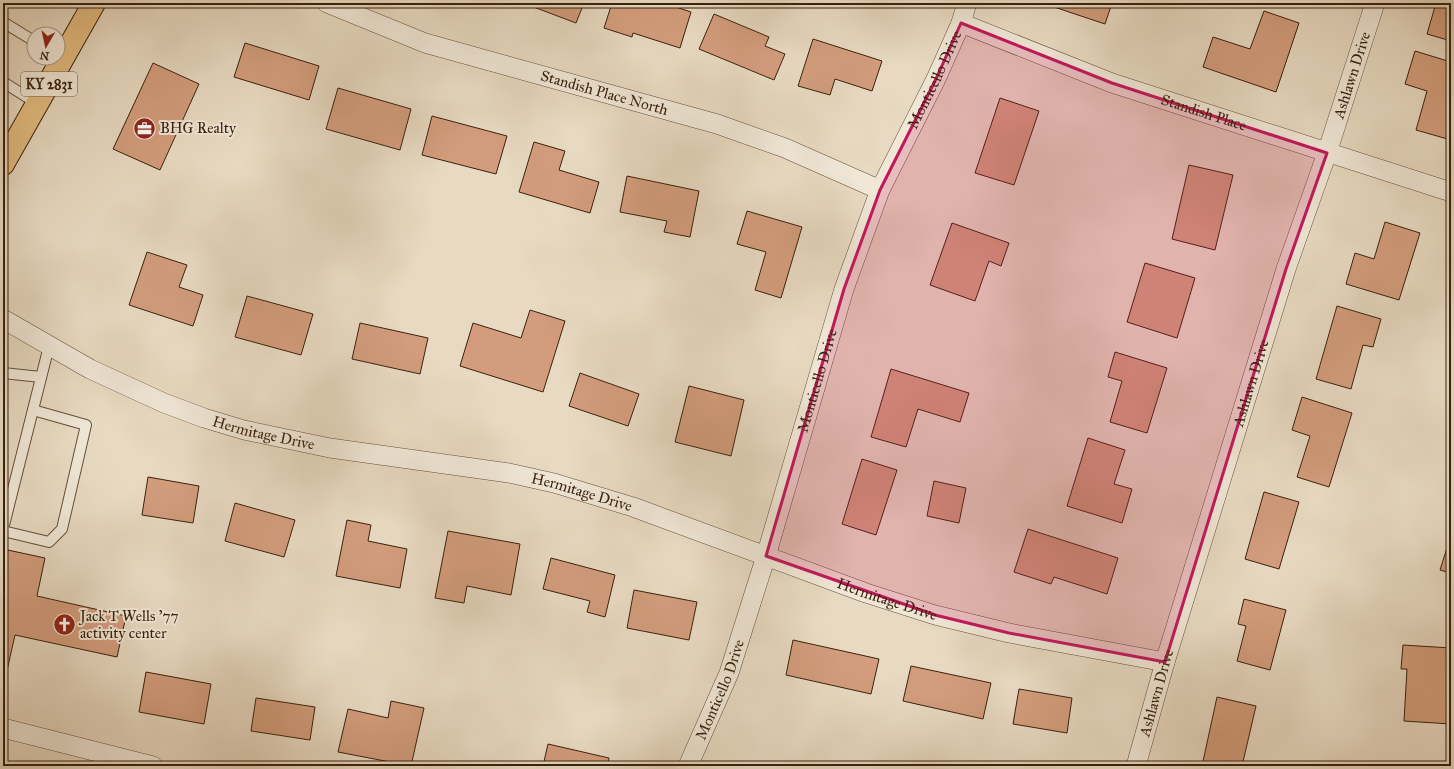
<svg xmlns="http://www.w3.org/2000/svg" width="1454" height="769" font-family="'IM FELL Great Primer',serif">
<style>
.building{fill:#d39d7d;stroke:#39210d}
.lines{fill:none;stroke-linecap:round;stroke-linejoin:round}
.lane-casing{stroke:#654f3a;stroke-width:12}
.street-casing{stroke:#654f3a;stroke-width:20}
.primary-casing{stroke:#39210d;stroke-width:24}
.lane{stroke:#f0e7d7;stroke-width:10}
.street{stroke:#f0e7d7;stroke-width:19}
.primary{stroke:#e4bd81;stroke-width:22}
.marked{fill:#c2185b;fill-opacity:0.2;stroke:#c2185b;stroke-width:3;stroke-linejoin:round}
.labels{text-anchor:middle;stroke-width:4;stroke-linejoin:round;paint-order:stroke}
.shield{fill:#f0e7d7;stroke:#705c4a;stroke-width:1}
.shield-label{font-size:14px;font-weight:bold;fill:#39210d}
.street-label{font-size:15px;fill:#39210d;stroke:#f0e7d7}
.poi-label{font-size:15px;fill:#39210d;stroke:#f0e7d7;text-anchor:start}
</style>
<rect width="100%" height="100%" fill="#e8dac2"/>
<filter id="stains"><feTurbulence type="fractalNoise" baseFrequency=".005" numOctaves="4"/><feColorMatrix values="0 0 0 0 .2 0 0 0 0 .09 0 0 0 0 .02 0 0 0 .5 -.17"/></filter>
<radialGradient id="worn" r=".72"><stop offset=".6" stop-color="#630" stop-opacity="0"/><stop offset="1" stop-color="#630" stop-opacity=".3"/></radialGradient>
<!-- building -->
<g class="building">
<path d="M 523,3 L 584,3 L 576,23 Z"/>
<path d="M 612,3 L 664,3 L 691,12 L 680,48 L 633,33 L 632,37 L 604,28 Z"/>
<path d="M 1042,3 L 1112,3 L 1105,24 Z"/>
<path d="M 1436,3 L 1451,3 L 1451,41 L 1427,34 Z"/>
<path d="M 1264,11 L 1299,23 L 1276,92 L 1203,67 L 1213,37 L 1250,49 Z"/>
<path d="M 714,14 L 769,37 L 765,46 L 785,54 L 774,80 L 699,49 Z"/>
<path d="M 813,39 L 882,61 L 872,91 L 835,79 L 830,95 L 798,86 Z"/>
<path d="M 245,43 L 319,66 L 309,100 L 234,77 Z"/>
<path d="M 1415,51 L 1451,62 L 1451,140 L 1416,130 L 1427,91 L 1405,84 Z"/>
<path d="M 153,63 L 199,84 L 160,170 L 113,149 Z"/>
<path d="M 338,88 L 411,109 L 400,150 L 326,129 Z"/>
<path d="M 1000,98 L 1039,111 L 1014,185 L 975,173 Z"/>
<path d="M 432,116 L 507,136 L 496,174 L 422,155 Z"/>
<path d="M 534,142 L 565,151 L 559,170 L 599,182 L 590,213 L 519,192 Z"/>
<path d="M 1189,165 L 1233,175 L 1215,250 L 1172,239 Z"/>
<path d="M 627,176 L 699,191 L 690,237 L 664,232 L 667,221 L 620,212 Z"/>
<path d="M 747,211 L 802,227 L 781,298 L 755,290 L 766,252 L 737,244 Z"/>
<path d="M 1385,222 L 1420,233 L 1399,300 L 1346,284 L 1355,253 L 1374,259 Z"/>
<path d="M 952,223 L 1009,243 L 1001,266 L 989,261 L 975,301 L 930,285 Z"/>
<path d="M 147,252 L 187,265 L 179,287 L 203,295 L 193,326 L 129,305 Z"/>
<path d="M 1145,263 L 1195,278 L 1177,338 L 1127,322 Z"/>
<path d="M 247,296 L 313,314 L 301,355 L 235,337 Z"/>
<path d="M 1337,306 L 1381,319 L 1373,347 L 1363,345 L 1351,389 L 1316,379 Z"/>
<path d="M 530,310 L 565,321 L 543,392 L 460,366 L 473,323 L 521,338 Z"/>
<path d="M 360,323 L 428,338 L 420,374 L 352,359 Z"/>
<path d="M 1115,352 L 1167,368 L 1147,433 L 1110,422 L 1122,381 L 1108,377 Z"/>
<path d="M 891,369 L 969,393 L 960,422 L 918,409 L 906,447 L 871,437 Z"/>
<path d="M 580,373 L 639,394 L 628,426 L 569,406 Z"/>
<path d="M 689,386 L 744,400 L 731,456 L 675,442 Z"/>
<path d="M 1302,397 L 1352,413 L 1329,487 L 1297,477 L 1310,436 L 1292,430 Z"/>
<path d="M 1088,438 L 1125,450 L 1114,484 L 1132,489 L 1122,523 L 1067,506 Z"/>
<path d="M 862,459 L 897,470 L 876,535 L 842,524 Z"/>
<path d="M 148,477 L 199,486 L 193,523 L 142,515 Z"/>
<path d="M 934,481 L 966,488 L 959,523 L 927,516 Z"/>
<path d="M 1264,492 L 1299,502 L 1279,569 L 1245,559 Z"/>
<path d="M 235,503 L 295,520 L 284,557 L 225,541 Z"/>
<path d="M 347,520 L 371,525 L 368,541 L 407,549 L 400,588 L 336,576 Z"/>
<path d="M 1028,529 L 1118,558 L 1107,594 L 1054,577 L 1051,584 L 1014,572 Z"/>
<path d="M 448,531 L 520,544 L 511,595 L 467,586 L 464,603 L 435,598 Z"/>
<path d="M 1451,535 L 1451,573 L 1440,570 Z"/>
<path d="M 3,549 L 45,558 L 37,596 L 126,616 L 117,657 L 15,635 L 4,684 L 3,684 Z"/>
<path d="M 551,558 L 615,575 L 605,617 L 587,612 L 590,601 L 543,589 Z"/>
<path d="M 634,590 L 697,602 L 689,640 L 627,628 Z"/>
<path d="M 1451,591 L 1451,604 L 1447,603 Z"/>
<path d="M 1244,599 L 1286,610 L 1270,670 L 1237,661 L 1246,626 L 1238,624 Z"/>
<path d="M 793,640 L 879,659 L 871,694 L 786,675 Z"/>
<path d="M 1403,645 L 1451,648 L 1451,724 L 1404,721 L 1407,669 L 1401,669 Z"/>
<path d="M 911,666 L 991,683 L 983,719 L 903,701 Z"/>
<path d="M 146,672 L 211,684 L 204,724 L 139,712 Z"/>
<path d="M 1019,689 L 1072,698 L 1067,733 L 1013,724 Z"/>
<path d="M 1217,697 L 1256,706 L 1242,766 L 1202,766 Z"/>
<path d="M 256,698 L 315,707 L 310,740 L 251,731 Z"/>
<path d="M 391,701 L 424,708 L 411,766 L 338,752 L 348,709 L 388,718 Z"/>
<path d="M 548,744 L 609,758 L 608,766 L 543,766 Z"/>
</g>
<g class="lines">
<defs>
<g id="lane">
<path d="M 3,22 L 34,41"/>
<path d="M 3,82 L 38,104"/>
<path d="M 3,373 L 41,377"/>
<path d="M 3,529 L 49,346"/>
<path d="M 3,531 L 49,542 L 62,529 L 86,425 L 33,410"/>
</g>
<g id="street">
<path id="s1" d="M 327,3 L 425,43 L 717,124 L 785,148 L 880,190"/>
<path id="s2" d="M 961,23 L 1112,83 L 1451,192"/>
<path id="s3" d="M 3,319 L 90,369 L 164,403 L 204,418 L 244,430 L 330,448 L 509,473 L 554,483 L 633,507 L 866,593 L 935,615 L 1009,633 L 1165,662"/>
<path d="M 3,728 L 153,766"/>
<path id="s4" d="M 688,766 L 729,673 L 766,556 L 844,289 L 880,190 L 936,79 L 961,23 L 967,3"/>
<path id="s5" d="M 1136,766 L 1165,662 L 1286,269 L 1327,153 L 1375,3"/>
</g>
<path id="primary" d="M 3,164 L 94,3"/>
</defs>
<!-- lane casing -->
<use href="#lane" class="lane-casing"/>
<!-- street casing -->
<use href="#street" class="street-casing"/>
<!-- primary casing -->
<use href="#primary" class="primary-casing"/>
<!-- lane -->
<use href="#lane" class="lane"/>
<!-- street -->
<use href="#street" class="street"/>
<!-- primary -->
<use href="#primary" class="primary"/>
</g>
<!-- marked area -->
<path class="marked" d="M 961,23 L 1112,83 L 1327,153 L 1286,269 L 1165,662 L 1009,633 L 935,615 L 766,556 L 844,289 L 880,190 L 936,79 Z"/>
<!-- icons -->
<defs>
<symbol id="office-disc" viewBox="-11 -11 22 22"><circle r="9.5" fill="#8f2418" stroke="#f0e7d7"/><path d="M-6-3h4V-5.5h4V-3h4V5H-6ZM-1-4.5V-3h2v-1.5ZM-6 0V1H6V0Z" fill="#fff"/></symbol>
<symbol id="church-disc" viewBox="-11 -11 22 22"><circle r="9.5" fill="#8f2418" stroke="#f0e7d7"/><path d="M-1.2-6h2.4v3.5h3.3v2.4h-3.3V6h-2.4V-.1h-3.3v-2.4h3.3Z" fill="#fff"/></symbol>
</defs>
<g fill-rule="evenodd">
<use href="#office-disc" x="132" y="116" width="25" height="25"/>
<use href="#church-disc" x="52" y="612" width="25" height="25"/>
</g>
<g class="labels">
<!-- shield labels -->
<rect class="shield" x="21" y="72" width="56" height="24" rx="3"/>
<g class="shield-label">
<text x="49" y="89">KY 2831</text>
</g>
<!-- street labels -->
<g class="street-label">
<text dy="5" stroke="none"><textPath href="#s5" startOffset="724">Ashlawn Drive</textPath></text>
<text dy="5" stroke="none"><textPath href="#s4" startOffset="731">Monticello Drive</textPath></text>
<text dy="5" stroke="none"><textPath href="#s1" startOffset="292">Standish Place North</textPath></text>
<text dy="5" stroke="none"><textPath href="#s2" startOffset="259">Standish Place</textPath></text>
<text dy="5" stroke="none"><textPath href="#s4" startOffset="407">Monticello Drive</textPath></text>
<text dy="5" stroke="none"><textPath href="#s5" startOffset="400">Ashlawn Drive</textPath></text>
<text dy="5" stroke="none"><textPath href="#s3" startOffset="286">Hermitage Drive</textPath></text>
<text dy="5" stroke="none"><textPath href="#s3" startOffset="610">Hermitage Drive</textPath></text>
<text dy="5" stroke="none"><textPath href="#s3" startOffset="934">Hermitage Drive</textPath></text>
<text dy="5" stroke="none"><textPath href="#s4" startOffset="83">Monticello Drive</textPath></text>
<text dy="5" stroke="none"><textPath href="#s5" startOffset="76">Ashlawn Drive</textPath></text>
</g>
<!-- poi labels -->
<g class="poi-label">
<text x="160" y="133">BHG Realty</text>
<text x="80" y="621">Jack T Wells '77<tspan x="80" dy="17">activity center</tspan></text>
</g>
</g>
<!-- margin -->
<rect width="1454" height="769" fill="none" stroke="#e8dac2" stroke-width="16"/>
<rect x="4" y="4" width="1446" height="761" fill="none" stroke="#39210d" stroke-width="2"/>
<rect x="8" y="8" width="1438" height="753" fill="none" stroke="#39210d"/>
<!-- north arrow -->
<g transform="translate(46 46) rotate(189)"><circle r="19" fill="#f0e7d7" stroke="#a79886"/>
<path d="M0-3L7 15L0 10L-7 15Z" fill="#8f2418"/>
<text y="-6" font-size="11" font-weight="bold" text-anchor="middle" fill="#39210d">N</text>
</g>
<rect width="100%" height="100%" filter="url(#stains)"/>
<rect width="100%" height="100%" fill="url(#worn)"/>
</svg>
